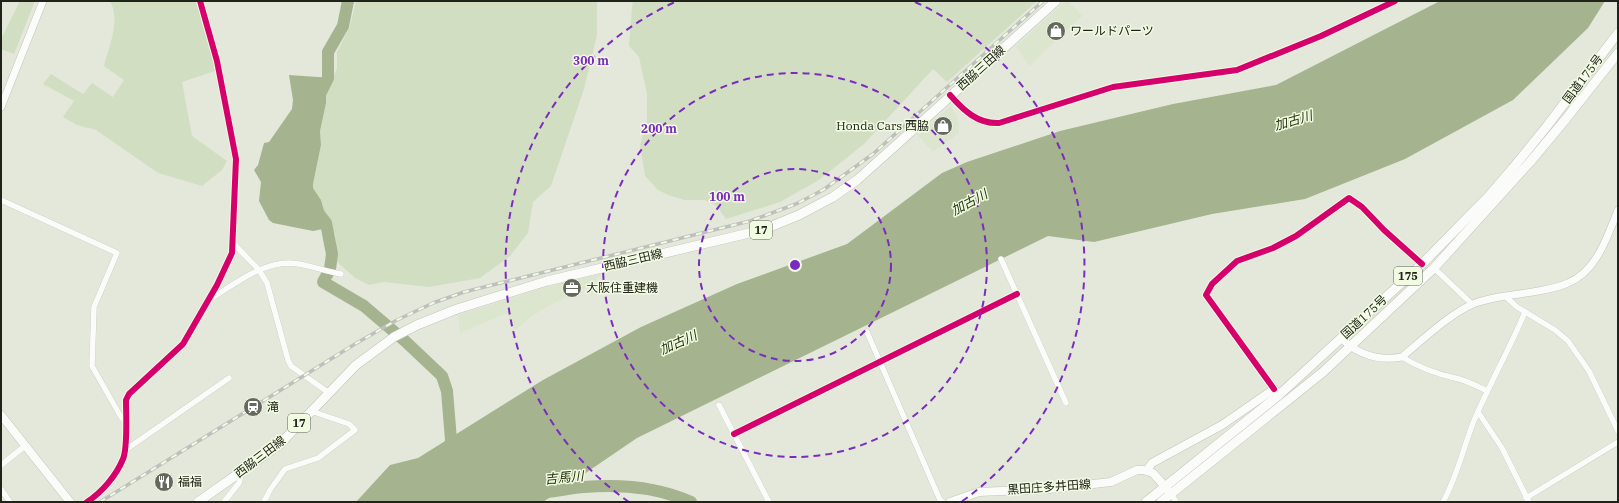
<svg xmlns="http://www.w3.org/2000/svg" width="1619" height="503" font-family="'IBM Plex Serif','Noto Sans JP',serif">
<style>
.built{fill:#dce5ce}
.green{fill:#d2dec1}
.water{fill:#a5b38e}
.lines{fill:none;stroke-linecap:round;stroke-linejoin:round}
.river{stroke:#a5b38e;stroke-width:12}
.minor-casing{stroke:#c1c5bb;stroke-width:6}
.tertiary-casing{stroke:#c1c5bb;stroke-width:8}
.secondary-casing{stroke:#c1c5bb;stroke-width:9}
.primary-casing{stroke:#c1c5bb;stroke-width:10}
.trunk-casing{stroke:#c1c5bb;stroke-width:10}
.minor{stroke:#fbfcfa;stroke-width:5.5}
.tertiary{stroke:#fbfcfa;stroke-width:7}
.secondary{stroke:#fbfcfa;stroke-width:8}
.primary{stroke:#fbfcfa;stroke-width:9}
.trunk{stroke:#fbfcfa;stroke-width:9}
.rail-casing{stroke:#bfc0bd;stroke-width:3.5}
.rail{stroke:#f1fbe2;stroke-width:2;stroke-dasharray:6;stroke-linecap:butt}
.cycleway-casing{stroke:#f1fbe2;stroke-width:8}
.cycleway{stroke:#d6006c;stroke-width:6}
.ring{fill:none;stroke:#7b2cbf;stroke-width:2;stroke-dasharray:7 5}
.labels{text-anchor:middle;stroke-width:3;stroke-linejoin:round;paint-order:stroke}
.shield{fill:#f1fbe2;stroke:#5f6456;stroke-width:1}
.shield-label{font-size:11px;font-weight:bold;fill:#20231a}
.poi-label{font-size:12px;fill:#20231a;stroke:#f1fbe2;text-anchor:start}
.street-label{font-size:12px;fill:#20231a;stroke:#f1fbe2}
.water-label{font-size:13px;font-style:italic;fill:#27330e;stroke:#f1fbe2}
.centre{fill:#7b2cbf;stroke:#f1fbe2;stroke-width:2}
.ring-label{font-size:12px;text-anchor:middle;font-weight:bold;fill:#7b2cbf;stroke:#f1fbe2;stroke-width:3;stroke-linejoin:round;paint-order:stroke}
</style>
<rect width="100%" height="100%" fill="#e3e8db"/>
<!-- built -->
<g class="built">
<path d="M 1066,1 L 1068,1 L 1082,16 L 1029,66 L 1016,46 Z"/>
<path d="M 951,106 L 958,119 L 959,133 L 933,152 L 918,135 Z"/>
<path d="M 600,274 L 600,276 L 587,287 L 550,305 L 532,316 L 515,330 L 507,313 L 460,333 L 458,315 L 553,285 Z"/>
</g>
<!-- green -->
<g class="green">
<path d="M 20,1 L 35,1 L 14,54 L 3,50 L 1,51 L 1,39 Z"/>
<path d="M 110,1 L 195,1 L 208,29 L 215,71 L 182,82 L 192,136 L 227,161 L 222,170 L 202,186 L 158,173 L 96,130 L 77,125 L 63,117 L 74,101 L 43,84 L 51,74 L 83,94 L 92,83 L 113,97 L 124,80 L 104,66 C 109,46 121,21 110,1 Z"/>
<path d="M 356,1 L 597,1 L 597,35 L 584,89 L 551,186 L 533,202 L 528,233 L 510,256 L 480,278 L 429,287 L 384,282 L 369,285 L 355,278 L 336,261 L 335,234 L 325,214 L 321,200 L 313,188 L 313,184 L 321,145 L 320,131 L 326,103 L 326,94 L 337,68 L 337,52 L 350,26 Z"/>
<path d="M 633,1 L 1037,1 L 947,82 L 933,69 L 864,144 L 819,180 L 780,202 L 726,219 L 716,205 L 704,200 L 684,200 L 668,195 L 658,190 L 645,176 L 640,145 L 647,120 L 647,94 L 639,57 L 629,46 L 632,7 Z"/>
</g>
<!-- water -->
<g class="water">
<path d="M 1440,1 L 1605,1 L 1588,28 L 1513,100 L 1405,159 L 1305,199 L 1212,214 L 1094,242 L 1048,236 L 637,438 L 543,502 L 356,502 L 390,465 L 418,458 L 543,380 L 641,327 L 737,284 L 847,244 L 942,173 L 967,162 L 1060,131 L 1173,104 L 1276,85 Z"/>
<path d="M 289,75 L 332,78 L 326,94 L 326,103 L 320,131 L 321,145 L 313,184 L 313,188 L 321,200 L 325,214 L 331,226 L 323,227 L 323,229 L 313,231 L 273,223 L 269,220 L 259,201 L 261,182 L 254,170 L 258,165 L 264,143 L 269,142 L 292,109 L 293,100 Z"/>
</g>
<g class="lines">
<!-- river -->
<g class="river">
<path d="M 321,92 L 328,78 L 328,52 L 343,26 L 348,1"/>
<path d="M 319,214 L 326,223 L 332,254 L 330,269"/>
<path d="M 328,273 L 323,282 L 364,306 L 405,341 L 442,376 L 447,391 L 451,440 L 449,452"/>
<path d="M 545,492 C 558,491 571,488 584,487 C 620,484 658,487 691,502"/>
</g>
<defs>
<g id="minor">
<path d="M 950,95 C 964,111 978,124 999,123 L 1113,87 L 1237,70 L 1321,36 L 1395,1"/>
<path d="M 1,200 L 117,253 L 94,307 L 92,366 L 121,417 L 125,421"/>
<path d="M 233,243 L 259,270 L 267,283 L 288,360 L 291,366 L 329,393"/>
<path d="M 1001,259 L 1066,403"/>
<path d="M 1434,268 L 1472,304"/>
<path d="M 1505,296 L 1517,307 L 1555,330 L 1568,341 L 1589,371 L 1618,431"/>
<path d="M 209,300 C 233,285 260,263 290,263 C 307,264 324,271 341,274"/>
<path d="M 867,332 L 940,500 L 943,502"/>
<path d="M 1402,357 C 1418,367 1437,374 1455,378 C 1466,380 1477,386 1487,391"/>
<path d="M 1274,389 L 1206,295 L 1212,284 L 1237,261 L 1273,248 L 1296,236 L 1349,198 L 1362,207 L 1384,230 L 1422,264"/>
<path d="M 719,405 L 769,502"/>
<path d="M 1478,412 L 1502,448 L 1529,502"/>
<path d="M 734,434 L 1017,294"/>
<path d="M 124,451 L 229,378"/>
<path d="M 1,465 L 25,446"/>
<path d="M 1,489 L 10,502"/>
<path d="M 1171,494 L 1176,502"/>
<path d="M 1526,498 L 1618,442"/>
<path d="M 87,502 C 102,492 116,476 123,459 C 128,447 126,415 126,400 L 129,394 L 183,344 L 217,285 L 232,253 L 236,159 L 217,61 L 200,1"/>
<path d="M 224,502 L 239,483 L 242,471"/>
<path d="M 264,502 L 270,490 L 285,469 L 318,458 L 355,430 L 349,424 L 311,411"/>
<path d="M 1443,502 C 1457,477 1463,449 1473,423 C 1489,385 1509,350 1525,312"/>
</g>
<g id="tertiary">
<path d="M 1,107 L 43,1"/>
<path d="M 1341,338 C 1358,355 1379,361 1402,357 C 1421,341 1451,313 1473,304 C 1488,298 1504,296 1520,294 C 1536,291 1553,290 1568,283 C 1597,271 1607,237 1618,210"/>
</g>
<g id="secondary">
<path d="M 1,415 L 70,502"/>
<path d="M 1147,470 L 1152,463 L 1222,425 L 1274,389 L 1279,395"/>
<path d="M 950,502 L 979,492 L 1049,489 L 1111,482 L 1137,470 L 1143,470 L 1153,473 L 1168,490"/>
</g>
<path id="primary" d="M 198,502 L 279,445 L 356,365 L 394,337 L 417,325 L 457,309 L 547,281 L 762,230 L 799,215 L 833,197 L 857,180 L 894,147 L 1056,1"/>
<g id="trunk">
<path d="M 1146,502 L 1279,395 L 1422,264 L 1488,197 L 1513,168 L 1547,126 L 1618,33"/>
<path d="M 1161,502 L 1323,372 L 1434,268 L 1530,162 L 1565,120 L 1618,53"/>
</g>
</defs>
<!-- minor casing -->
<use href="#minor" class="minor-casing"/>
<!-- tertiary casing -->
<use href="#tertiary" class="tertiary-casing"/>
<!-- secondary casing -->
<use href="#secondary" class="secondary-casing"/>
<!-- primary casing -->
<use href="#primary" class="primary-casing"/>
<!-- trunk casing -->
<use href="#trunk" class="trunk-casing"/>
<!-- minor -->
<use href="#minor" class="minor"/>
<!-- tertiary -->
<use href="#tertiary" class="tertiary"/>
<!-- secondary -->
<use href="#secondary" class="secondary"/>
<!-- primary -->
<use href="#primary" class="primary"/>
<!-- trunk -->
<use href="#trunk" class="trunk"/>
<defs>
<path id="rail" d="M 100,502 L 355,344 L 395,321 L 433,303 L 464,292 L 750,221 L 796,204 L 823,190 L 873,154 L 1043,1"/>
</defs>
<!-- rail casing -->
<use href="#rail" class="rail-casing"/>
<!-- rail -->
<use href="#rail" class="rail"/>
<defs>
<g id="cycleway">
<path d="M 950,95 C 964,111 978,124 999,123 L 1113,87 L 1237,70 L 1321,36 L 1395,1"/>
<path d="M 1274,389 L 1206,295 L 1212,284 L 1237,261 L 1273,248 L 1296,236 L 1349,198 L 1362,207 L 1384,230 L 1422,264"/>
<path d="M 734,434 L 1017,294"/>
<path d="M 87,502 C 102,492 116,476 123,459 C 128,447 126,415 126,400 L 129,394 L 183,344 L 217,285 L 232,253 L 236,159 L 217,61 L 200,1"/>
</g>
</defs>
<!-- cycleway casing -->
<use href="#cycleway" class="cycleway-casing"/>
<!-- cycleway -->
<use href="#cycleway" class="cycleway"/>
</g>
<!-- distance rings -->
<g class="ring">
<circle cx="795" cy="265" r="96"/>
<circle cx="795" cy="265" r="192"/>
<path d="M629 502A289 289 0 0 1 675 2M915 2A289 289 0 0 1 961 502"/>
</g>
<!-- icons -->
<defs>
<symbol id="shop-disc" viewBox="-11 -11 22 22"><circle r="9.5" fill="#64685e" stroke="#f1fbe2"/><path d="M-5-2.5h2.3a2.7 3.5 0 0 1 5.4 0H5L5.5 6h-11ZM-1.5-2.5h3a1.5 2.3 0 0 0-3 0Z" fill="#fff"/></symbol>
<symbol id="office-disc" viewBox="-11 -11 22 22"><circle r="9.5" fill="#64685e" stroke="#f1fbe2"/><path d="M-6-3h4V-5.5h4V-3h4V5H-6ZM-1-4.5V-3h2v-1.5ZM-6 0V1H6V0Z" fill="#fff"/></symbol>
<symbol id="station-disc" viewBox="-11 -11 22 22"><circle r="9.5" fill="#64685e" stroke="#f1fbe2"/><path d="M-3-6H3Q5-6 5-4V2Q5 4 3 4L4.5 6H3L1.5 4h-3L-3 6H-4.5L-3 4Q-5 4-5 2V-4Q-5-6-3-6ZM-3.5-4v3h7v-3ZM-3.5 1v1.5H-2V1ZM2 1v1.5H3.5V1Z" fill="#fff"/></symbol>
<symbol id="restaurant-disc" viewBox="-11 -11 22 22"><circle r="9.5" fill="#64685e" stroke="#f1fbe2"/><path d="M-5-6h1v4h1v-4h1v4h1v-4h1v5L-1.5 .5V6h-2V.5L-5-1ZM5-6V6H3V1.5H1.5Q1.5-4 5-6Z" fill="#fff"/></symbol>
</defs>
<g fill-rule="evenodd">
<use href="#shop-disc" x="1045" y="20" width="22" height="22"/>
<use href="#shop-disc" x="932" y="115" width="22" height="22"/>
<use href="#office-disc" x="561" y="277" width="22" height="22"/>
<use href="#station-disc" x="242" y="396" width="22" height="22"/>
<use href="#restaurant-disc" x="153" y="471" width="22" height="22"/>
</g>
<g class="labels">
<!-- shield labels -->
<g class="shield">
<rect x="750" y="221" width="22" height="18" rx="3"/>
<rect x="1394" y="267" width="28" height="18" rx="3"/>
<rect x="288" y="414" width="22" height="18" rx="3"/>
</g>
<g class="shield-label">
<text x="761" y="234">17</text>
<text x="1408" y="280">175</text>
<text x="299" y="427">17</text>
</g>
<!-- poi labels -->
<g class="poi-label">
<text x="1070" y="35">ワールドパーツ</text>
<text x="929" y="130" text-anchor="end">Honda Cars 西脇</text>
<text x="586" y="292">大阪住重建機</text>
<text x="267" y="411">滝</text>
<text x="178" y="486">福福</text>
</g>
<!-- street labels -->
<g class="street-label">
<text transform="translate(981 68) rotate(-42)" y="4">西脇三田線</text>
<text transform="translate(1583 79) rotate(-53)" y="4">国道175号</text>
<text transform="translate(633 260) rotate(-13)" y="4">西脇三田線</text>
<text transform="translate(1364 317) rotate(-43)" y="4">国道175号</text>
<text transform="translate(260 457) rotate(-37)" y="4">西脇三田線</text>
<text transform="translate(1049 487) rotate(-4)" y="4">黒田庄多井田線</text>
</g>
<!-- water labels -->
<g class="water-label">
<text transform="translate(1293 120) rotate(-16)" y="5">加古川</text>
<text transform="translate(969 202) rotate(-28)" y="5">加古川</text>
<text transform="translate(678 342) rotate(-24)" y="5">加古川</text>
<text transform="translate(564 477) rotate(-5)" y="5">吉馬川</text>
</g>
</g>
<circle cx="795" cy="265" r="6" class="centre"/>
<g class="ring-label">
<text x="591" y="65">300 m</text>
<text x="659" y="133">200 m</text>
<text x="727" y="201">100 m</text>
</g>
<!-- border -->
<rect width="1619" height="503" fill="none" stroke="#20231a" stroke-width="4"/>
</svg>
